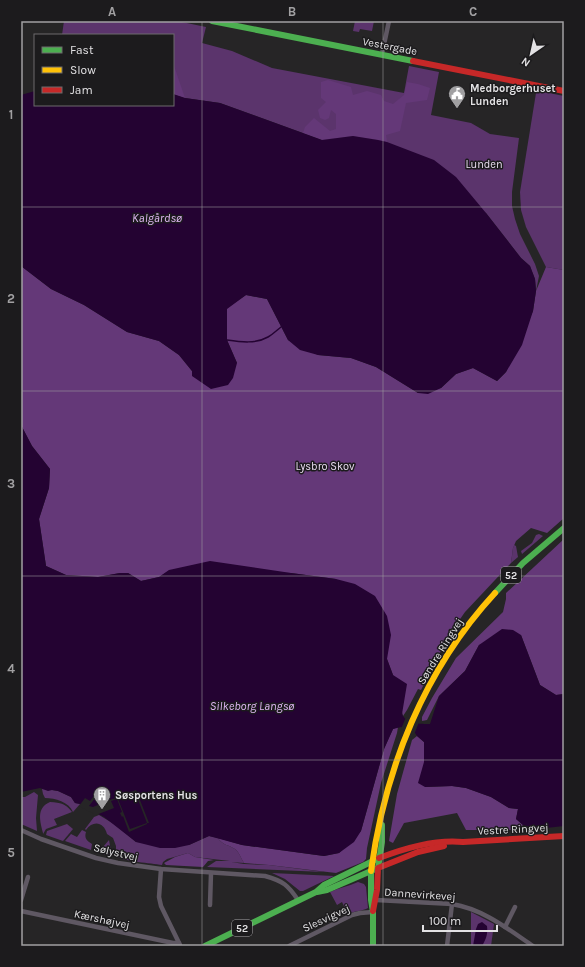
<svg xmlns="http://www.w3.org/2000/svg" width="585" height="967" font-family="Karla,sans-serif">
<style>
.green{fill:#5b346c}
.forest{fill:#643878}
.water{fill:#240332}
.pier{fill:#262526}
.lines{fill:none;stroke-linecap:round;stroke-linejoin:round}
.stream{stroke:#240332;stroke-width:1.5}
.street{stroke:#5f5863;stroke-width:4.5}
.fast{stroke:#4caf50;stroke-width:6}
.slow{stroke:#ffc107;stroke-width:6}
.jam{stroke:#c62828;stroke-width:6}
.grid{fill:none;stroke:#a1a0a2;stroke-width:1;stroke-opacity:0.55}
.labels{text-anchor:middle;stroke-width:3;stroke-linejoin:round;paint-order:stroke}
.shield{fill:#1c1b1d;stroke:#a7a6a8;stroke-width:1}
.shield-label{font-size:10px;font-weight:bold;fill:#e3e2e4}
.street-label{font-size:11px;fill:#e3e2e4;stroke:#1c1b1d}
.poi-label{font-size:11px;font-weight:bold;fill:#e3e2e4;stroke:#1c1b1d;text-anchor:start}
.park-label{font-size:11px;fill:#e9dcf0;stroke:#1c1b1d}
.water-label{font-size:12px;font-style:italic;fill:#dfb6f3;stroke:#1c1b1d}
.neatline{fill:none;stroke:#a1a0a2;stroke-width:1.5}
.grid-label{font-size:13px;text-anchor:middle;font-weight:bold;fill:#a1a0a2}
</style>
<rect width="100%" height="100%" fill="#262526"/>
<!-- green -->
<g class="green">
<path d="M 64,21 L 177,21 L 206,27 L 202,43 L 232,51 L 272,68 L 404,93 L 409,66 L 439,72 L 431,115 L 471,123 L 490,134 L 519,138 L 512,192 L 512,206 L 515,219 L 520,234 L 535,264 L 539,276 L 536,291 L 535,279 L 530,266 L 521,258 L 486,213 L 322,140 L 220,103 L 185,98 L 173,94 L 173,35 L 62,35 Z"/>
<path d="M 355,21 L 374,21 L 372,31 L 360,29 L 359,32 L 353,31 Z"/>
<path d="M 539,91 L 564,96 L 564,270 L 546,267 L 526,227 L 521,210 L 520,192 L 536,93 Z"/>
<path d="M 539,534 L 543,536 L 522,554 L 521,551 L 532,543 L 536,535 Z"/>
<path d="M 514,545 L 516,546 L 518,557 L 511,563 L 513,548 Z"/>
<path d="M 42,789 L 52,790 L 58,791 L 71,797 L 75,803 L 80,804 L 73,812 C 69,802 55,798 45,798 L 43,794 Z"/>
<path d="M 34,792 L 38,795 L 36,818 L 37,831 L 21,824 L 21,797 L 25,797 Z"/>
<path d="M 50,802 C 61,803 65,803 72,812 L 54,819 L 57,825 L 46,829 L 43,834 L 43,833 C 40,821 36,808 50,802 Z"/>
<path d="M 99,815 L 114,824 L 136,842 L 189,845 L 209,836 L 218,838 C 222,845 229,845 235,849 C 239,852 241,858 244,863 L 231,862 L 244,864 L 269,865 L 324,872 L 207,867 L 216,861 L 230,861 L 195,857 L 188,853 L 167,859 L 163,862 L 162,865 C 150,863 126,862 116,856 L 116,846 L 113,838 L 107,834 C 104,822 93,820 86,830 L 85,829 L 94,817 Z"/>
<path d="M 67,824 L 73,829 L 63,841 L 46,835 L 47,831 Z"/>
<path d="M 82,830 L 86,832 C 84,838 87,841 92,844 L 91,850 L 65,841 L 71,834 L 77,837 Z"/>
<path d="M 109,840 L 111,851 L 110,856 L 93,851 L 94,849 L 103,847 Z"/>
<path d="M 272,873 L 334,876 L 303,891 L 300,891 L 285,879 Z"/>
<path d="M 358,882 L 364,884 L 366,887 L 368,908 C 363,911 354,911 348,914 L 342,902 L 337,905 L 330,892 C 339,888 349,886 358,882 Z"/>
<path d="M 471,912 L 494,924 L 491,946 L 471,946 Z"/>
</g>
<!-- forest -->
<g class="forest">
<path d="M 173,63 L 185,98 L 173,94 Z"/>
<path d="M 328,80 L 351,87 L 353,95 L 367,91 L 381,95 L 384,101 L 393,104 L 404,95 L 407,82 L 418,84 L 430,88 L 427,100 L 406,103 L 400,131 L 386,135 L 387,142 L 378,140 L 353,136 L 322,140 L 303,133 L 305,127 L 314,118 L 330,131 L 336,129 L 336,114 L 331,110 L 329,118 L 325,120 L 320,118 L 318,110 L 326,102 L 321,98 L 321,82 Z"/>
<path d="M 21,266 L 51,289 L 84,305 L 127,332 L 159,341 L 179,355 L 192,371 L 237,363 L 227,340 L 227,308 L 246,295 L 267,299 L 288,340 L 318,355 L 351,358 L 376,367 L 418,393 L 441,388 L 456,374 L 473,368 L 497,381 L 506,372 L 533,311 L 536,291 L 546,267 L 564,270 L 564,284 L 563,291 L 564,293 L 564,518 L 547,533 L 531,528 L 516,541 L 513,548 L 511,563 L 465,612 L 449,635 L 421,690 L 418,689 L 407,710 L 403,716 L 393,675 L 387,659 L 336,579 L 291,573 L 170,570 L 159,577 L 141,581 L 128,573 L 120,573 L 98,577 L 66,575 L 46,566 L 39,519 L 49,488 L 50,469 L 32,446 L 21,425 Z"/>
<path d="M 564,539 L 564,694 L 556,695 L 540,685 L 521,635 L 479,645 L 465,671 L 439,696 L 427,720 L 422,721 L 422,717 L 432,698 L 456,658 L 503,612 L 506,599 L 506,593 Z"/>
<path d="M 398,727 L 397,733 L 381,783 L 367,848 L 366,859 L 363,862 L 336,873 L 269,865 L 244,863 C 241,858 239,852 235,849 C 229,845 222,845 218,838 L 242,845 L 324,856 L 339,853 L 361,831 L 384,749 L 393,729 Z"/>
<path d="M 417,736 L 424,742 L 425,787 L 452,786 L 466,788 L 491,797 L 509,808 L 518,809 L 516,819 L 523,825 L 518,830 L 466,830 L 457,813 L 404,823 L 393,843 L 389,841 L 397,794 L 412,740 Z"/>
<path d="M 188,853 L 195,857 L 214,860 L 208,861 L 203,867 L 166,865 L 164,863 L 175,857 Z"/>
</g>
<!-- water -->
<g class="water">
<path d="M 35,91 L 35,105 L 173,105 L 173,94 L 185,98 L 220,103 L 322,140 L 353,136 L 378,140 L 387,142 L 434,160 L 456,177 L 486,213 L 521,258 L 530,266 L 535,279 L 536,291 L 533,311 L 522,345 L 506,372 L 497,381 L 473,368 L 456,374 L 441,388 L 428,394 L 418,393 L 376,367 L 351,358 L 318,355 L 300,350 L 288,340 L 267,299 L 246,295 L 227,309 L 227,340 L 237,363 L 233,378 L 228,385 L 211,389 L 192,376 L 192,371 L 179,355 L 159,341 L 127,332 L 84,305 L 51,289 L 21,266 L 21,95 Z"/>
<path d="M 21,425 L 32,446 L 50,469 L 49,488 L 39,519 L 46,566 L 66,575 L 98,577 L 120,573 L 128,573 L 141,581 L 159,577 L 169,570 L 210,561 L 291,573 L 336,579 L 355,584 L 375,596 L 387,616 L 391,635 L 387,659 L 393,675 L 407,684 L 402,714 C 406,724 421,724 430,724 L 439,696 L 465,671 L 479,645 L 502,629 L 513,630 L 521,635 L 540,685 L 556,695 L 564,694 L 564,826 L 537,829 L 523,825 L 516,819 L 518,809 L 509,808 L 491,797 L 466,788 L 452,786 L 425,787 L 418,783 L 424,762 L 424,742 L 417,736 L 415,733 L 401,727 L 393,729 L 384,749 L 361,831 L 354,842 L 339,853 L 324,856 L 242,845 L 209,836 L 189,845 L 175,848 L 160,848 L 136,842 L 104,817 L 80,804 L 75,803 L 71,797 L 58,791 L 52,790 L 48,791 L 40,788 L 21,792 Z"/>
<path d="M 482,922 L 487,926 C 488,934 486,939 482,946 L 473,946 L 476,929 L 478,924 Z"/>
</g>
<!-- pier -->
<g class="pier">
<path d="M 406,717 L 419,722 L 414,735 L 401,729 Z"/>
<path d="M 100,788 L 102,789 L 89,806 L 93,807 L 112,799 L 113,799 L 136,790 L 149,823 L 147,823 L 135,792 L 118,799 L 130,829 L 147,823 L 147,824 L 129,832 L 123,816 L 122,817 L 120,813 L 122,812 L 117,799 L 111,801 L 114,808 L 96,815 L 79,806 L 85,798 L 90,801 Z"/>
</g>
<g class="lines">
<!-- stream -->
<path class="stream" d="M 227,340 C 241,342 256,344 268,337 C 273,334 277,330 281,327"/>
<!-- street -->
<g class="street">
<path d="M 382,54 L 389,21"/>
<path d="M 21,830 L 41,839 L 96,858 L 118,863 L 161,869 L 265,876 C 283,881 288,885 298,900"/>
<path d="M 161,869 L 159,897 L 161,906 L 180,945"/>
<path d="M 21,900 L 28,877"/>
<path d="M 376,900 L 452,904 C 483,909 508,929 533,946"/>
<path d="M 210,905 L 211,873"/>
<path d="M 21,911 L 173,943 L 179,943"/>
<path d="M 505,927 L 515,907"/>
<path d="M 289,946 L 352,915 L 360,913 L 373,912"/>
<path d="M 447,946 L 452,904"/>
</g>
<!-- fast -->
<g class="fast">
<path d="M 212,21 L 413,61"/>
<path d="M 495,593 L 523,563 L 564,528"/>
<path d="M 373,869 L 371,871 L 371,900 L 373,912 L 373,946"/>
<path d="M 317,892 L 327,890 L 378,868 L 382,842 L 382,825"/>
<path d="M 205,946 L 316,892 L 324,885 L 379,858"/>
</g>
<!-- slow -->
<path class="slow" d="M 371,871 C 385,768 424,670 495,593"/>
<!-- jam -->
<g class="jam">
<path d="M 413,61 L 564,91"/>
<path d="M 379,858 C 405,848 435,839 463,842 L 564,836"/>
<path d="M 373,911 L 377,890 L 378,868 L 418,852 L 444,846"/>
</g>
</g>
<!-- grid -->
<path class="grid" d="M 202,21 L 202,946M 383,21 L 383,946M 21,207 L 564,207M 21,391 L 564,391M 21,576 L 564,576M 21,760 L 564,760"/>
<!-- icons -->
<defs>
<symbol id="civic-pin" viewBox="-11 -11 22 30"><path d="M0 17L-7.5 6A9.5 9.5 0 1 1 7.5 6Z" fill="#a1a0a2" stroke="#1c1b1d"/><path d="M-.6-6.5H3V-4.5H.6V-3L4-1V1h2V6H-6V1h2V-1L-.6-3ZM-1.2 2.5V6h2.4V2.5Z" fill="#fff"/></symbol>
<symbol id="building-pin" viewBox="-11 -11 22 30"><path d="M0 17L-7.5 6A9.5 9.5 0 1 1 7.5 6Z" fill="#a1a0a2" stroke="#1c1b1d"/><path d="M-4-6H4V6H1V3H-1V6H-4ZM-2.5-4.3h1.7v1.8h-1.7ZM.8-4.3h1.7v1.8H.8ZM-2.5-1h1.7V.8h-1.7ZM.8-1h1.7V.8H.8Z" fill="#fff"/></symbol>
</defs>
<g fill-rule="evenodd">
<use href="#civic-pin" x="447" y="84" width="20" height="27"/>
<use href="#building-pin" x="92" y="785" width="20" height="27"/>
</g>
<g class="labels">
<!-- shield labels -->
<g class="shield">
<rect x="501" y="567" width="20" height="16" rx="3"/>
<rect x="232" y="920" width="20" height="16" rx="3"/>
</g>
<g class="shield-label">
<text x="511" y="579">52</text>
<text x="242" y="932">52</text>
</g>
<!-- street labels -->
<g class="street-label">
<text transform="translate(390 46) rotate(11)" y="4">Vestergade</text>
<text transform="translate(440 651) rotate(-58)" y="4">Søndre Ringvej</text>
<text transform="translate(513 829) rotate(-3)" y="4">Vestre Ringvej</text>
<text transform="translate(116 852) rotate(13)" y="4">Sølystvej</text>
<text transform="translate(420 894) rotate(4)" y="4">Dannevirkevej</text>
<text transform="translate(326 918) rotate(-25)" y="4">Slesvigvej</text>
<text transform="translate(102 919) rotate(12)" y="4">Kærshøjvej</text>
</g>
<!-- poi labels -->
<g class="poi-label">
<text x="470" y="92">Medborgerhuset<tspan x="470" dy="13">Lunden</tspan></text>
<text x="115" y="799">Søsportens Hus</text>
</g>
<!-- park labels -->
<g class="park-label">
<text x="484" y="168">Lunden</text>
<text x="325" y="470">Lysbro Skov</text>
</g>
<!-- water labels -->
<g class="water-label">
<text x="157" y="222">Kalgårdsø</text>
<text x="252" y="710">Silkeborg Langsø</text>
</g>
</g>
<!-- border -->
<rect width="585" height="967" fill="none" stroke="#1c1b1d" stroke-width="44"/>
<!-- legend -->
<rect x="34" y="34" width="140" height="72" fill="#1c1b1d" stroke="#6c6b6d"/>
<rect x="42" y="47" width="20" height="6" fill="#4caf50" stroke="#6c6b6d"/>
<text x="70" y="54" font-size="12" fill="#e3e2e4">Fast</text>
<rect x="42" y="67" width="20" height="6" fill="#ffc107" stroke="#6c6b6d"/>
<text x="70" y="74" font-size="12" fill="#e3e2e4">Slow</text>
<rect x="42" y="87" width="20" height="6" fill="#c62828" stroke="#6c6b6d"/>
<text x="70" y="94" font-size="12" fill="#e3e2e4">Jam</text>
<!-- north arrow -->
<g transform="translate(531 54) rotate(214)" stroke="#1c1b1d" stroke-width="3" paint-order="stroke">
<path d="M0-3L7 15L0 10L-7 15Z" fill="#e3e2e4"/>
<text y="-6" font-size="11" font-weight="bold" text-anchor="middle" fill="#e3e2e4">N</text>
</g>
<!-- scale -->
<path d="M423 925v6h74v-6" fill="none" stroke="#e3e2e4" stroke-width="2"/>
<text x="429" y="925" font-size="12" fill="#e3e2e4" stroke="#1c1b1d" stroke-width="3" paint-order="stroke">100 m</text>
<rect x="22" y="22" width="541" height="923" class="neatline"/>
<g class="grid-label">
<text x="112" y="16">A</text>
<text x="292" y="16">B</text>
<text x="473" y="16">C</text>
<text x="11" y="119">1</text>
<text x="11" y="303">2</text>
<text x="11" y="488">3</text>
<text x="11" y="673">4</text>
<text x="11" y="857">5</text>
</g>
</svg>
